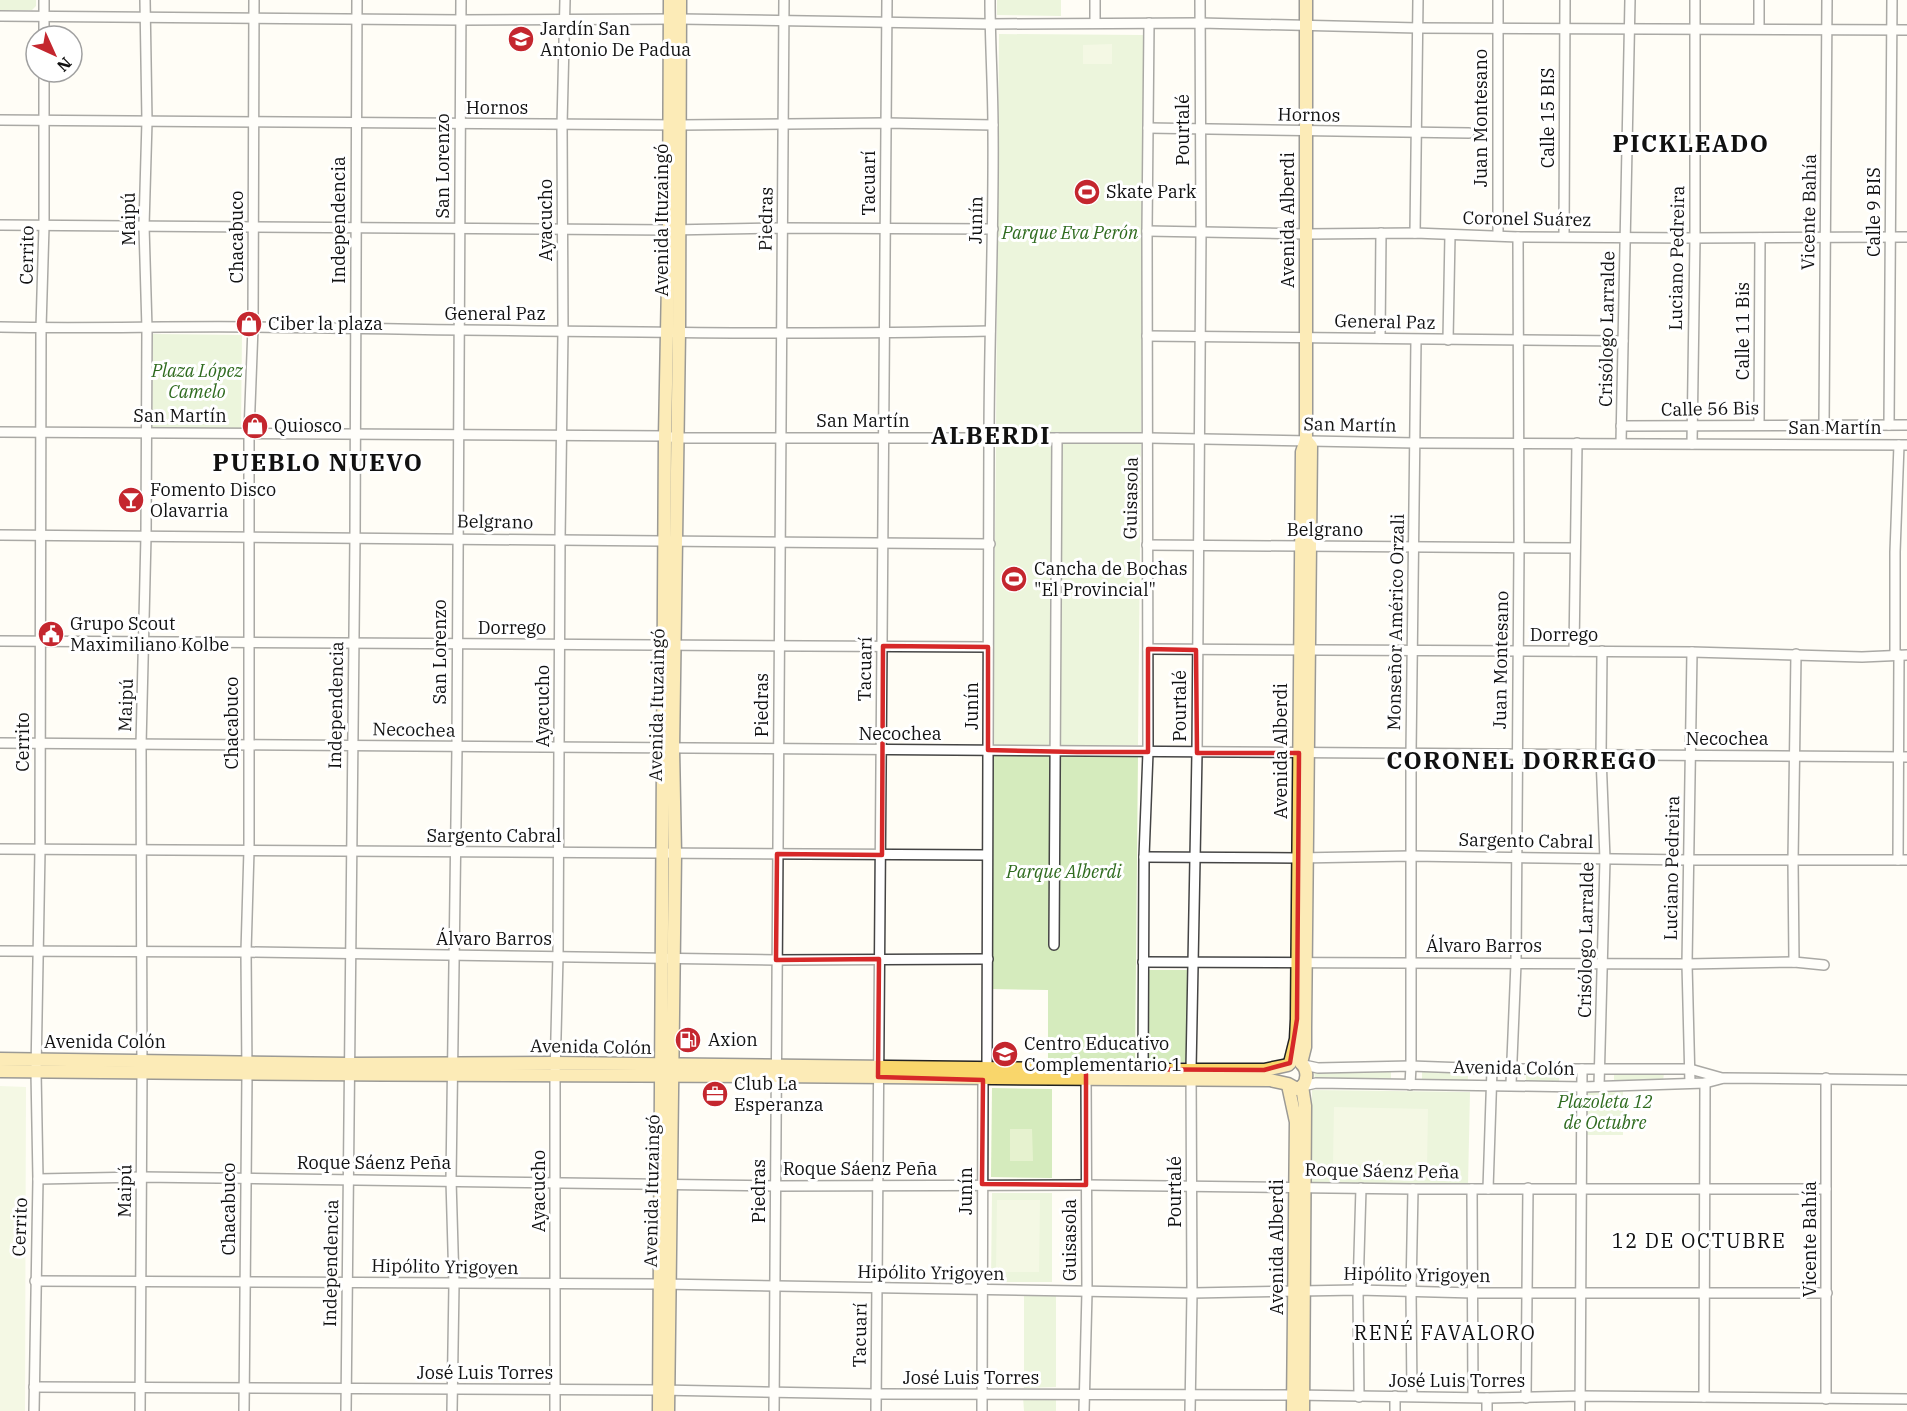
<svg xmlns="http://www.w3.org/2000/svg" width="1907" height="1411" font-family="'IBM Plex Serif',serif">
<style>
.green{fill:#d5ebbd}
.pitch{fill:#e6f2cf}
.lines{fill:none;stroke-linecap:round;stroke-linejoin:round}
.minor-casing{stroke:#444;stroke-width:12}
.major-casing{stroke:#222;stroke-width:15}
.minor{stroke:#fff;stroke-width:9}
.major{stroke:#f9d66b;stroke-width:12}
.marked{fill:none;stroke:#d62828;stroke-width:4.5;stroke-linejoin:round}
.labels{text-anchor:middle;stroke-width:6;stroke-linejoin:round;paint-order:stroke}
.poi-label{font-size:18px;fill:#111;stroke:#fff;text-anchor:start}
.street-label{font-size:18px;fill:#111;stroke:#fff}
.park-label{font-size:18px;font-style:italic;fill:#2f6b1f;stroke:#fff}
.neighbourhood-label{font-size:20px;letter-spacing:1.5px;fill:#111;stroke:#fff}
.district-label{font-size:24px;font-weight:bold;letter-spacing:1.5px;fill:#111;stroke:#fff}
</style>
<rect width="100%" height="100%" fill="#fffdf5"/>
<!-- green -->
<g class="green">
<path d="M 0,0 L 36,0 L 36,6 L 32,10 L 0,10 Z"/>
<path d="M 997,0 L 1061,0 L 1061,16 L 997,15 Z"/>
<path d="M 999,34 L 1144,35 L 1141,434 L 996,432 Z"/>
<path d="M 153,334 L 242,335 L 241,429 L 152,428 Z"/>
<path d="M 996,441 L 1141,443 L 1138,745 L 993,746 Z"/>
<path d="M 1138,755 L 1135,1065 L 1048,1064 L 1048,990 L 991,989 L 993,756 Z"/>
<path d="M 1147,970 L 1188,970 L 1187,1062 L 1146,1062 Z"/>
<path d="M 1314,1070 L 1391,1071 L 1391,1081 L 1340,1081 L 1321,1078 L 1315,1081 Z"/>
<rect x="1422" y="1072" width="46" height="9"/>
<rect x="1526" y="1072" width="33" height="10"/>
<path d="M 1614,1072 L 1664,1073 L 1663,1082 L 1614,1082 Z"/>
<path d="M 992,1088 L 1052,1089 L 1052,1178 L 991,1177 Z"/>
<path d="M 1312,1090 L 1470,1092 L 1468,1185 L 1311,1183 Z"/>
<rect x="1587" y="1090" width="36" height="45"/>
<path d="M 992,1193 L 1052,1193 L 1052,1282 L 991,1282 Z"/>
<path d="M 1024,1295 L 1056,1295 L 1056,1387 L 1024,1388 Z"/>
<path d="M 1023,1397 L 1056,1397 L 1056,1411 L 1024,1411 Z"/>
</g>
<!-- pitch -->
<g class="pitch">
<path d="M 1112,44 L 1112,64 L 1083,64 L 1083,45 Z"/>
<path d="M 0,1086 L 26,1087 L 25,1411 L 0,1411 Z"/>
<path d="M 1334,1107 L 1428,1109 L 1427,1166 L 1333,1164 Z"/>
<path d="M 1010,1129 L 1032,1129 L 1033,1161 L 1010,1161 Z"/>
<path d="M 997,1200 L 1040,1200 L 1039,1272 L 996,1272 Z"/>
</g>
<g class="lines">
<defs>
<g id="minor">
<path d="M 44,0 L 44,36"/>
<path d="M 0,16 L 461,20 L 680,19 L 990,24 L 1200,23 L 1418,28 L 1907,30"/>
<path d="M 1095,22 L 1095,0"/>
<path d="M 1759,28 L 1759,0"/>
<path d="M 0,120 L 680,125 L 886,123 L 993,125"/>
<path d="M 1148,128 L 1469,133"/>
<path d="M 0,225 L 669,230 L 783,228 L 993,229"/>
<path d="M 1147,231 L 1306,234 L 1415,233 L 1518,237 L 1695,238 L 1907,237"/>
<path d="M 1415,233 L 1418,0"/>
<path d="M 1498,235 L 1498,0"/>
<path d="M 1564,236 L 1565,0"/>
<path d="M 0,327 C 85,329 169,326 254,327 C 499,330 745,336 990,331"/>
<path d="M 1147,336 L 1623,341"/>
<path d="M 1380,338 L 1381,233"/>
<path d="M 1448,340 L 1450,235"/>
<path d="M 1824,424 L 1827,0"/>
<path d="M 1759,425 L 1760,238"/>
<path d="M 1889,425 L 1892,0"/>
<path d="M 1621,426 L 1907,425"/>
<path d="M 0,432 L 665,436 L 677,438 L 1149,438 L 1416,443 L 1907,445"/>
<path d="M 1621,443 L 1630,0"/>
<path d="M 1692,444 L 1695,238 L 1695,0"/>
<path d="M 0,535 L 990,544"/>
<path d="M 1147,545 L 1575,548"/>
<path d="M 0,641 L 988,647"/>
<path d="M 1148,649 L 1692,652 L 1862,657 L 1907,655"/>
<path d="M 1574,651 L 1577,443"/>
<path d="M 1895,655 L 1895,552 L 1899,445"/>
<path d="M 0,743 L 1907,757"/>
<path d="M 0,849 L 987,855"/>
<path d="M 1144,857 L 1298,858 L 1411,856 L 1688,860 L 1907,860"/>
<path d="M 1898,860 L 1899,655"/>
<path d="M 1054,945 L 1057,438"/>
<path d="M 0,951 L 246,952 L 776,960 L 988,959"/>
<path d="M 1143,962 L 1687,964 L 1794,962 L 1824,965"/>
<path d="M 1794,962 L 1793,861 L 1796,654"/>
<path d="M 1304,1065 L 1318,1068 L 1411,1066 L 1492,1069 L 1690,1069 L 1722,1078"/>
<path d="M 1143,1074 L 1144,857 L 1148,752 L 1147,231 L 1149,23"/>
<path d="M 1826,1078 L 1826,1399"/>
<path d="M 1690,1083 L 1687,964 L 1692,652"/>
<path d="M 1511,1084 L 1516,963 L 1519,548 L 1518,237"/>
<path d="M 1410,1085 L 1411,1066 L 1411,753 L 1416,340"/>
<path d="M 1303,1086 L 1316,1083 L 1583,1087 L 1705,1083 L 1724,1078 L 1907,1080"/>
<path d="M 1599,1086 L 1605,859 L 1601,756 L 1602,651"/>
<path d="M 38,1179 L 142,1177 L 775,1186 L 1086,1185 L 1413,1189 L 1826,1189"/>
<path d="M 1472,1189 L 1473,1397"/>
<path d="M 1488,1189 L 1492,1069"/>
<path d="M 35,1281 L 660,1284 L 1192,1293 L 1358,1290 L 1474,1293 L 1827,1293"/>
<path d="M 34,1387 L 659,1390 L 876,1394 L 1294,1395 L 1487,1398 L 1580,1396 L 1907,1399"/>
<path d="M 1395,1396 L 1395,1411"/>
<path d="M 1412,1396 L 1411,1292 L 1413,1189"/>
<path d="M 1359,1397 L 1358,1290 L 1361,1188"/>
<path d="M 1704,1397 L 1705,1083"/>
<path d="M 1487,1398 L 1487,1411"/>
<path d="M 1526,1398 L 1528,1188"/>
<path d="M 34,1411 L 38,1179 L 36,1072 L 40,850 L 41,328 L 44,226 L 44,72"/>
<path d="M 140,1411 L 142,1072 L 141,745 L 146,536 L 147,329 L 144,226 L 147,121 L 145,0"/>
<path d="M 244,1411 L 247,1074 L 246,952 L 249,850 L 249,433 L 253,327 L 254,0"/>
<path d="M 346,1411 L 355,537 L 357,0"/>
<path d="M 452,1411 L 454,1284 L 451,1180 L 457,748 L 461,0"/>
<path d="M 555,1411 L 555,1075 L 558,956 L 560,539 L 563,331 L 562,125 L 565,0"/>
<path d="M 774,1411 L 784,0"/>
<path d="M 876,1411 L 887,0"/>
<path d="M 982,1411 L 983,1080 L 987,1067 C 989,858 989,649 989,440 C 989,336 994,232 993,129 C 993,86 990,43 990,0"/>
<path d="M 1084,1411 L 1087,1292 L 1086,1074"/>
<path d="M 1190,1411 L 1192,1293 L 1191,1070 L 1197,753 L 1201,232 L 1200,0"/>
<path d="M 1580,1411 L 1582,1069"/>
</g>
<g id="major">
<path d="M 0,1059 L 349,1064 L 555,1063 L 1143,1070 L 1264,1070 L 1288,1065"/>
<path d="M 1290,1063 L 1296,1039 L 1297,1019 L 1302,452 L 1306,440 L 1306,0"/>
<path d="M 1301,1063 L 1305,1047 L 1305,1028 L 1311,446 L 1306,440"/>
<path d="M 0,1071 C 257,1075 515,1075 772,1076 C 938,1077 1104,1080 1270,1080 L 1288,1084 L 1297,1089 L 1303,1086 C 1308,1078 1307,1069 1301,1063"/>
<path d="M 1288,1085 L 1296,1122 L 1293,1411"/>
<path d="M 1302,1086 L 1305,1106 L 1303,1411"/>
<path d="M 659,1411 L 665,436 L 669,230 L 670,0"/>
<path d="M 668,1411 L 675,854 L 673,749 L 679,332 L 680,0"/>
</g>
</defs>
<!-- minor casing -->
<use href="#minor" class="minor-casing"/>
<!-- major casing -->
<use href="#major" class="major-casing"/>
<!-- minor -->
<use href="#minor" class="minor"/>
<!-- major -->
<use href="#major" class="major"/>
</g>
<!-- marked area -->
<path d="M0 0H1907V1411H0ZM 883,646 L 988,647 L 988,750 L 1077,752 L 1148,752 L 1148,649 L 1196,650 L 1197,753 L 1299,753 L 1297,1019 L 1290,1063 L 1264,1070 L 1086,1069 L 1086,1185 L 982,1184 L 983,1080 L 878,1077 L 879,959 L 776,960 L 777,854 L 882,855 Z" fill="#fffdf5" fill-opacity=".55" fill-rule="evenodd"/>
<path class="marked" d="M 883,646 L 988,647 L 988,750 L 1077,752 L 1148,752 L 1148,649 L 1196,650 L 1197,753 L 1299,753 L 1297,1019 L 1290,1063 L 1264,1070 L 1086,1069 L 1086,1185 L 982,1184 L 983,1080 L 878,1077 L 879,959 L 776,960 L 777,854 L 882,855 Z"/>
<!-- icons -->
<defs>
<symbol id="school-disc" viewBox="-11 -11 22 22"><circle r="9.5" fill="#c4262e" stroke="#fff"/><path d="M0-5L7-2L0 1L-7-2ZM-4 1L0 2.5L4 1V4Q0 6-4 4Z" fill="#fff"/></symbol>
<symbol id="stadium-disc" viewBox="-11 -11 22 22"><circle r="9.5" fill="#c4262e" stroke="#fff"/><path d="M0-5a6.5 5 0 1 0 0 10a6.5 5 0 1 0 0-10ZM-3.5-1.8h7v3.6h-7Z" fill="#fff"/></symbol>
<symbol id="shop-disc" viewBox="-11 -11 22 22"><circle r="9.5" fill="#c4262e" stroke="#fff"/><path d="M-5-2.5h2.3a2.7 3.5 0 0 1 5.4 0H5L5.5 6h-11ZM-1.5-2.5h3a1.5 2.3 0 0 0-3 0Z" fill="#fff"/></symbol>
<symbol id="bar-disc" viewBox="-11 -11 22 22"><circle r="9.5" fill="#c4262e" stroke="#fff"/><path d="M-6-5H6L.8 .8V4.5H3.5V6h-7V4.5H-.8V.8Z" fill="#fff"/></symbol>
<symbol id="civic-disc" viewBox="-11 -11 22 22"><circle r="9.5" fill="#c4262e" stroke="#fff"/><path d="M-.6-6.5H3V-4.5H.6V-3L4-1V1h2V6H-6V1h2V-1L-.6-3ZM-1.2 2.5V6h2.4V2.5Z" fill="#fff"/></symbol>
<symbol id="fuel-disc" viewBox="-11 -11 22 22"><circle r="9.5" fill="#c4262e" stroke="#fff"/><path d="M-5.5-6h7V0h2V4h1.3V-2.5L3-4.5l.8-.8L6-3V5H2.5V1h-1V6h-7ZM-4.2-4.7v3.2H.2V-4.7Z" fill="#fff"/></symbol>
<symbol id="office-disc" viewBox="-11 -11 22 22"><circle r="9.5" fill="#c4262e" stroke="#fff"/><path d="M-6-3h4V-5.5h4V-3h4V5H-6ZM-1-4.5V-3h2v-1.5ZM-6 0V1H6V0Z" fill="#fff"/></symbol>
</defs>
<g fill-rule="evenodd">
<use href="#school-disc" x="506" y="24" width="30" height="30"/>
<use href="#stadium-disc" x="1072" y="177" width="30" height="30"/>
<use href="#shop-disc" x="234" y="309" width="30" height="30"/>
<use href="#shop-disc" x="240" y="411" width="30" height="30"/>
<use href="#bar-disc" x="116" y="485" width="30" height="30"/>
<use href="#stadium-disc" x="999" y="564" width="30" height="30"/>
<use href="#civic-disc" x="36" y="619" width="30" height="30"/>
<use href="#fuel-disc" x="673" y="1025" width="30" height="30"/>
<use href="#school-disc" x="990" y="1039" width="30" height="30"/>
<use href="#office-disc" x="700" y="1079" width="30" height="30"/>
</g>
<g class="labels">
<!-- poi labels -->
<g class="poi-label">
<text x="540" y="35">Jardín San<tspan x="540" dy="21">Antonio De Padua</tspan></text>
<text x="1106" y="198">Skate Park</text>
<text x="268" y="330">Ciber la plaza</text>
<text x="274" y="432">Quiosco</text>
<text x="150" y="496">Fomento Disco<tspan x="150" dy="21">Olavarria</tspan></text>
<text x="1034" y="575">Cancha de Bochas<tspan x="1034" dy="21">"El Provincial"</tspan></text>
<text x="70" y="630">Grupo Scout<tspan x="70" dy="21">Maximiliano Kolbe</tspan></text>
<text x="708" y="1046">Axion</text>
<text x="1024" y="1050">Centro Educativo<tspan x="1024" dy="21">Complementario 1</tspan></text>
<text x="734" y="1090">Club La<tspan x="734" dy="21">Esperanza</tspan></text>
</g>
<!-- street labels -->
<g class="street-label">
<text x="497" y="114">Hornos</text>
<text transform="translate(1309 115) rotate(1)" y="6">Hornos</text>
<text transform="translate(1481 118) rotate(-90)" y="6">Juan Montesano</text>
<text transform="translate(1548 118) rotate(-90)" y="6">Calle 15 BIS</text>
<text transform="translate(1183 130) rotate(-90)" y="6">Pourtalé</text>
<text transform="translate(443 166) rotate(-90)" y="6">San Lorenzo</text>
<text transform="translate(869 183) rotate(-90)" y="6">Tacuarí</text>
<text transform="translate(1809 212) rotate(-89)" y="6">Vicente Bahía</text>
<text transform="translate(1874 212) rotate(-90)" y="6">Calle 9 BIS</text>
<text transform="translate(129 219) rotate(-90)" y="6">Maipú</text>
<text transform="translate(766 219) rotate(-89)" y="6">Piedras</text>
<text transform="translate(1527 219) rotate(1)" y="6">Coronel Suárez</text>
<text transform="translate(339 220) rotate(-90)" y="6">Independencia</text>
<text transform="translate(546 220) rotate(-90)" y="6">Ayacucho</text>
<text transform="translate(662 220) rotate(-90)" y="6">Avenida Ituzaingó</text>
<text transform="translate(976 220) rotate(-89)" y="6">Junín</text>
<text transform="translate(1288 220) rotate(-90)" y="6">Avenida Alberdi</text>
<text transform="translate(237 237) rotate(-90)" y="6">Chacabuco</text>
<text transform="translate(27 255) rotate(-89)" y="6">Cerrito</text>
<text transform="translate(1677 258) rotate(-89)" y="6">Luciano Pedreira</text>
<text x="495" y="320">General Paz</text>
<text transform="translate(1385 322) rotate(1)" y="6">General Paz</text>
<text transform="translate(1607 329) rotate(-89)" y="6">Crisólogo Larralde</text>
<text transform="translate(1743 331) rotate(-90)" y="6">Calle 11 Bis</text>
<text transform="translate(1710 409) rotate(-1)" y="6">Calle 56 Bis</text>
<text x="180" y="422">San Martín</text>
<text x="863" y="427">San Martín</text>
<text transform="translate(1350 425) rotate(1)" y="6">San Martín</text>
<text x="1835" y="434">San Martín</text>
<text transform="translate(1131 498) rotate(-89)" y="6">Guisasola</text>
<text transform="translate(495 522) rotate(1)" y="6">Belgrano</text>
<text x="1325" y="536">Belgrano</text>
<text transform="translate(1396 622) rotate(-89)" y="6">Monseñor Américo Orzali</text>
<text x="512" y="634">Dorrego</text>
<text x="1564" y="641">Dorrego</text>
<text transform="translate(440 652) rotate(-90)" y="6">San Lorenzo</text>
<text transform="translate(1501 660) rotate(-89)" y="6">Juan Montesano</text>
<text transform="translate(865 669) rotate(-89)" y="6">Tacuarí</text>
<text transform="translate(126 705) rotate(-88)" y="6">Maipú</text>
<text transform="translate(336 705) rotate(-89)" y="6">Independencia</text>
<text transform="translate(657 705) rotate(-89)" y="6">Avenida Ituzaingó</text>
<text transform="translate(762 705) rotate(-90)" y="6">Piedras</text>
<text transform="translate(543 706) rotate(-90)" y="6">Ayacucho</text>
<text transform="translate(972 706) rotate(-90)" y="6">Junín</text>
<text transform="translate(1180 706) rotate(-90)" y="6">Pourtalé</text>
<text transform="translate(232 723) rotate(-90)" y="6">Chacabuco</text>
<text transform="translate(414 730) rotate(1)" y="6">Necochea</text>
<text x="900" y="740">Necochea</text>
<text x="1727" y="745">Necochea</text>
<text transform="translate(23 742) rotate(-90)" y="6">Cerrito</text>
<text transform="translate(1281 751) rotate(-90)" y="6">Avenida Alberdi</text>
<text x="494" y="842">Sargento Cabral</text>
<text transform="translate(1526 841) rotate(1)" y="6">Sargento Cabral</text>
<text transform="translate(1672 868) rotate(-89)" y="6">Luciano Pedreira</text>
<text x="494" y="945">Álvaro Barros</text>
<text transform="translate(1586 940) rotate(-89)" y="6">Crisólogo Larralde</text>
<text x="1484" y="952">Álvaro Barros</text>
<text x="105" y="1048">Avenida Colón</text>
<text transform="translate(591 1047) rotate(1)" y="6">Avenida Colón</text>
<text transform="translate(1514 1068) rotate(1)" y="6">Avenida Colón</text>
<text x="374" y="1169">Roque Sáenz Peña</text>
<text x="860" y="1175">Roque Sáenz Peña</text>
<text transform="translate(1382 1171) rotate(1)" y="6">Roque Sáenz Peña</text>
<text transform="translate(125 1191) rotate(-89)" y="6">Maipú</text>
<text transform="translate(539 1191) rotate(-90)" y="6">Ayacucho</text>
<text transform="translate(652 1191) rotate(-89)" y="6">Avenida Ituzaingó</text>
<text transform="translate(759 1191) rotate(-90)" y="6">Piedras</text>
<text transform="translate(966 1191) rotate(-90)" y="6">Junín</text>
<text transform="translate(1175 1192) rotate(-90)" y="6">Pourtalé</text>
<text transform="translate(229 1209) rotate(-90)" y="6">Chacabuco</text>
<text transform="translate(20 1227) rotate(-88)" y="6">Cerrito</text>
<text transform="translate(1810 1239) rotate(-90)" y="6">Vicente Bahía</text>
<text transform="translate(1070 1240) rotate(-90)" y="6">Guisasola</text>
<text transform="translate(1277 1247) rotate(-90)" y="6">Avenida Alberdi</text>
<text transform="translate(331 1263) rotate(-89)" y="6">Independencia</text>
<text transform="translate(445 1267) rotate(1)" y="6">Hipólito Yrigoyen</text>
<text transform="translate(931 1273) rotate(1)" y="6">Hipólito Yrigoyen</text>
<text transform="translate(1417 1275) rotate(1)" y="6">Hipólito Yrigoyen</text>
<text transform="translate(860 1335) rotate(-89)" y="6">Tacuarí</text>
<text x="485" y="1379">José Luis Torres</text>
<text x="971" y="1384">José Luis Torres</text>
<text x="1457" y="1387">José Luis Torres</text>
</g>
<!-- park labels -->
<g class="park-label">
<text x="1070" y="239">Parque Eva Perón</text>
<text x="197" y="377">Plaza López<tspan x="197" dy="21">Camelo</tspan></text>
<text x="1064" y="878">Parque Alberdi</text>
<text x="1605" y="1108">Plazoleta 12<tspan x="1605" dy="21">de Octubre</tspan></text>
</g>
<!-- neighbourhood labels -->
<g class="neighbourhood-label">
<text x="1699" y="1248">12 DE OCTUBRE</text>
<text x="1445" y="1340">RENÉ FAVALORO</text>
</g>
<!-- district labels -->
<g class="district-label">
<text x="1691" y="152">PICKLEADO</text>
<text x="991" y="444">ALBERDI</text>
<text x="318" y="471">PUEBLO NUEVO</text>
<text x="1522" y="769">CORONEL DORREGO</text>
</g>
</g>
<!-- north arrow -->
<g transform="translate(54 54) rotate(135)"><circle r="28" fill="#ffffff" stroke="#a0a0a0" stroke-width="1.5"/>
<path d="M0-4.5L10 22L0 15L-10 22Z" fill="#c4262e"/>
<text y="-9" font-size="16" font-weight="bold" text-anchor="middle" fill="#111111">N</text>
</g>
</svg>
